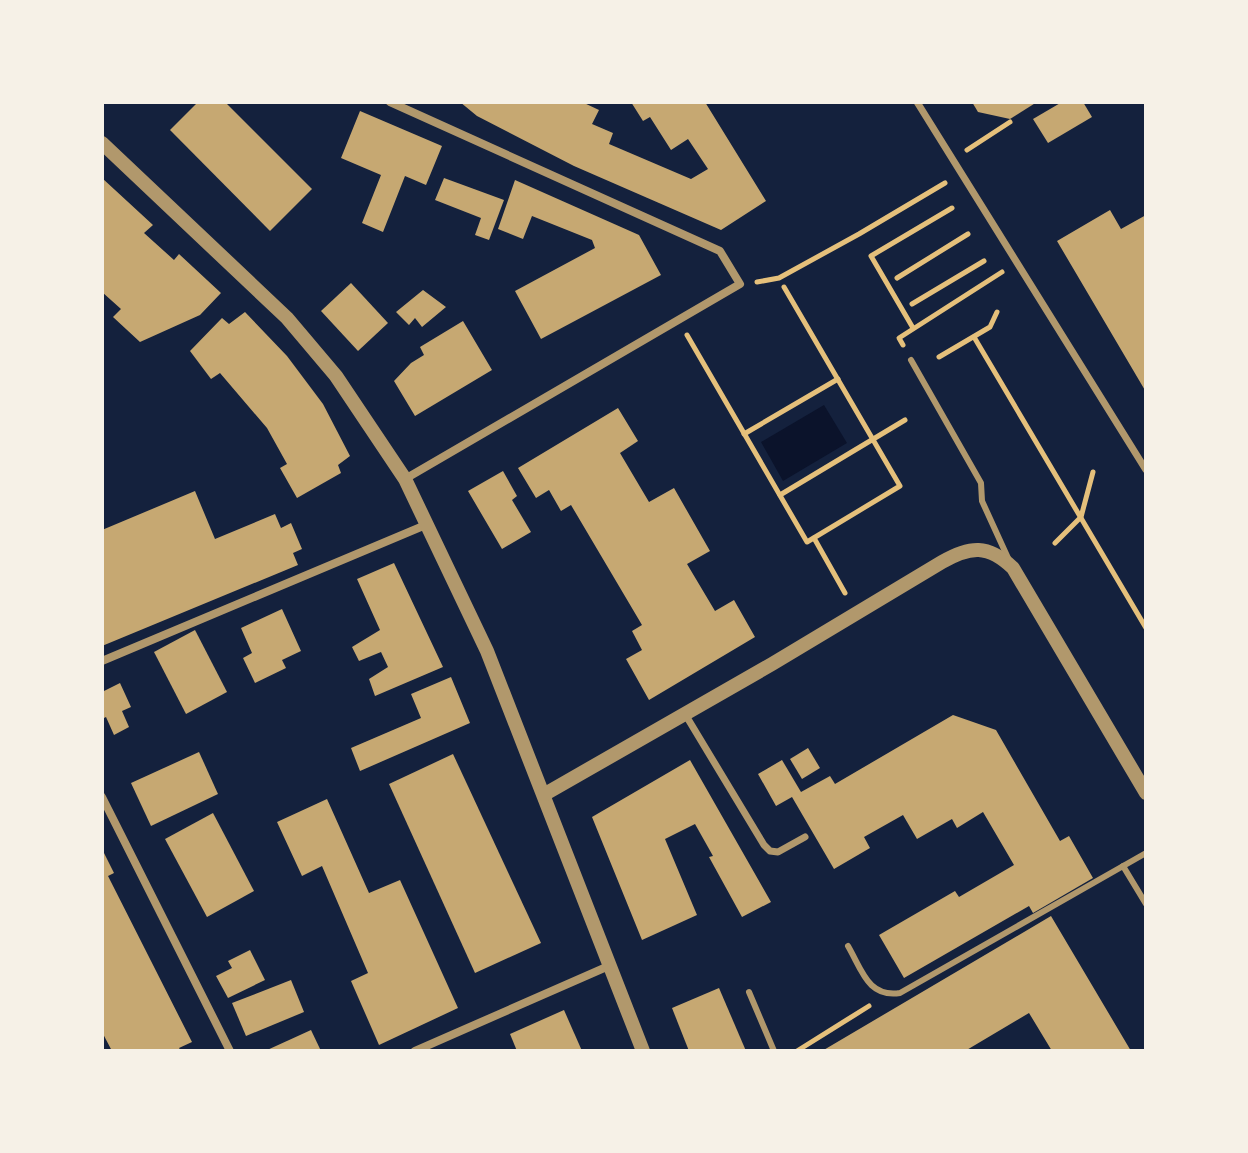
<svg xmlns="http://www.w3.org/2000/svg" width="1248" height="1153" font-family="'PT Sans',sans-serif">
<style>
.water{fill:#0b132b}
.building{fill:#c6a872}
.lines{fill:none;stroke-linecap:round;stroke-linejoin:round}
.path{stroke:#e5c07b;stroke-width:5}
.service{stroke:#b1986c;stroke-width:6}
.pedestrian{stroke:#b1986c;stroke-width:7}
.minor{stroke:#b1986c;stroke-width:8}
.tertiary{stroke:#b1986c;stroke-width:14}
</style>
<rect width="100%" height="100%" fill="#14213d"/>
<!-- water -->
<path class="water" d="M 824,405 L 847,443 L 783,481 L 761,442 Z"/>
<!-- building -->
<g class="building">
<path d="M 198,102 L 225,102 L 312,189 L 270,231 L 170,130 Z"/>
<path d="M 460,102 L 582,102 L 599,110 L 592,124 L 613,133 L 609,144 L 691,179 L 708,169 L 688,139 L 671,150 L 650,117 L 643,121 L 631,102 L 705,102 L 766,201 L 721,230 L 574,166 L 477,116 Z"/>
<path d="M 972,102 L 1037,102 L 1010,119 L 978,112 Z"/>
<path d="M 1062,102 L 1083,102 L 1092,117 L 1048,143 L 1033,119 Z"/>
<path d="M 360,111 L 442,146 L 426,185 L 405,176 L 383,232 L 362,223 L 381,175 L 341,158 Z"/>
<path d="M 102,178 L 153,225 L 144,233 L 174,260 L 179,254 L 221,293 L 200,315 L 140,342 L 113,317 L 121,309 L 102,292 Z"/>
<path d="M 444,178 L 504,200 L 489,240 L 475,235 L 481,218 L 435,200 Z"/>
<path d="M 515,180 L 639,235 L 661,275 L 541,339 L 515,291 L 595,248 L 592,240 L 532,216 L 523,239 L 498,229 Z"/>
<path d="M 1110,210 L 1121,229 L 1146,215 L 1146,392 L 1057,241 Z"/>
<path d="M 351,283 L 388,323 L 358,351 L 321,311 Z"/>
<path d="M 423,290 L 446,307 L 422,327 L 415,318 L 409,325 L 396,312 Z"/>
<path d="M 245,312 L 287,356 L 323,404 L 350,456 L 338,465 L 341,473 L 297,498 L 280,468 L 287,464 L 267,428 L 220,373 L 211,379 L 190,351 L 222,318 L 229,324 Z"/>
<path d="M 463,321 L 492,370 L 415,416 L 394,381 L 411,363 L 424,355 L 420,347 Z"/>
<path d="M 618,408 L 638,441 L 620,453 L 649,502 L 674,488 L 710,551 L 687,564 L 715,611 L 734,600 L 755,637 L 649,700 L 626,659 L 642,650 L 632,631 L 642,625 L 571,505 L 561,511 L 549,490 L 536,498 L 518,468 Z"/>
<path d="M 503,471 L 517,496 L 512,500 L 531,532 L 502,549 L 468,491 Z"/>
<path d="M 195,491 L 215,539 L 275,514 L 281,528 L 291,523 L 302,549 L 293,553 L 298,565 L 102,646 L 102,530 Z"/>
<path d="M 394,563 L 443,667 L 375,696 L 369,679 L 388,667 L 381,652 L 359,661 L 352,647 L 380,630 L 357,579 Z"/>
<path d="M 282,609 L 301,651 L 282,660 L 286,668 L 255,683 L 243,658 L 252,653 L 241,628 Z"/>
<path d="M 195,630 L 227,692 L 186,714 L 154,652 Z"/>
<path d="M 451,677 L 470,723 L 360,771 L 351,748 L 421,718 L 411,694 Z"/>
<path d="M 120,683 L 131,707 L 122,711 L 129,727 L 114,735 L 106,717 L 102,719 L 102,692 Z"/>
<path d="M 953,715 L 996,730 L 1060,841 L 1069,836 L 1093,878 L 1033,913 L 1029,906 L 904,978 L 879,935 L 955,891 L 959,897 L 1014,865 L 983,812 L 957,828 L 952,819 L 917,839 L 903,815 L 864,837 L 870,848 L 834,869 L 792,797 L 776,806 L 758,774 L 782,760 L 801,792 L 830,776 L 835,784 Z"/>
<path d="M 808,748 L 820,768 L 802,779 L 790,759 Z"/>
<path d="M 199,752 L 218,794 L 151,826 L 131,783 Z"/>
<path d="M 453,754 L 541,943 L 475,973 L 389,784 Z"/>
<path d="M 690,760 L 771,902 L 742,917 L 709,857 L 713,856 L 695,824 L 665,839 L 697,915 L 642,940 L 592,817 Z"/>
<path d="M 327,799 L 369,893 L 400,880 L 458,1008 L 379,1045 L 351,981 L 368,973 L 322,866 L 302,876 L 277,822 Z"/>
<path d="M 213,813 L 254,891 L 207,917 L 165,839 Z"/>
<path d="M 102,849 L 114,873 L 108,876 L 192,1042 L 179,1048 L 181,1051 L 112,1051 L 102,1032 Z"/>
<path d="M 1051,916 L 1131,1051 L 1052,1051 L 1029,1013 L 965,1051 L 822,1051 Z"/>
<path d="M 250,950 L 265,980 L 228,998 L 216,976 L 232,968 L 228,961 Z"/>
<path d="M 291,980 L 304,1012 L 246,1036 L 232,1003 Z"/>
<path d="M 719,988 L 746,1051 L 689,1051 L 672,1008 Z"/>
<path d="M 564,1010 L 582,1051 L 517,1051 L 510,1034 Z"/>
<path d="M 311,1030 L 321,1051 L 265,1051 Z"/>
</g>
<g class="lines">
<!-- path -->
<g class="path">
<path d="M 967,150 L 1010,122"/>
<path d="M 897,278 L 968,234"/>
<path d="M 757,282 L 779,278 L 859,234 L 945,183"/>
<path d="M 912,304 L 984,261"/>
<path d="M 913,328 L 871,256 L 952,208"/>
<path d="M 687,335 L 807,542 L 900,486 L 784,287"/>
<path d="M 974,337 L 1146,628"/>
<path d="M 903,345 L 899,338 L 1002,272"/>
<path d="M 939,357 L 990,327 L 997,312"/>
<path d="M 744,434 L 838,379"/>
<path d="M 780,495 L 905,420"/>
<path d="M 814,538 L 845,593"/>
<path d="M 1055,543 L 1081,517 L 1093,472"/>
<path d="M 797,1051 L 869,1006"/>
</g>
<!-- service -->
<g class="service">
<path d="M 911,360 L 981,483 L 982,501 L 1008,558"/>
<path d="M 1123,866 L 1146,904"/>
<path d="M 848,946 C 862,970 868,998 900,993 L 1146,853"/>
<path d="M 749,992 L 774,1051"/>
</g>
<!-- pedestrian -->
<g class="pedestrian">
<path d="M 917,102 L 1146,470"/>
<path d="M 685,714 L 764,845 L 770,851 L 778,852 L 805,837"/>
</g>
<!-- minor -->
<g class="minor">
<path d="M 390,102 L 720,251 L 740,284 L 405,479"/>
<path d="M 102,661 L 428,524"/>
<path d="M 102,797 L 230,1051"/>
<path d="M 415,1051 L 611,965"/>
</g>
<!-- tertiary -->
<g class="tertiary">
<path d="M 102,143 L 287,318 L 336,376 L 405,479 L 487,651 L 643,1051"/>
<path d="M 545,794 L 772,664 L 942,562 C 970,546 988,544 1013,568 L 1146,793"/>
</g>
</g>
<!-- border -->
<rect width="1248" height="1153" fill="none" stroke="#f6f1e7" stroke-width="208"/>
</svg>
